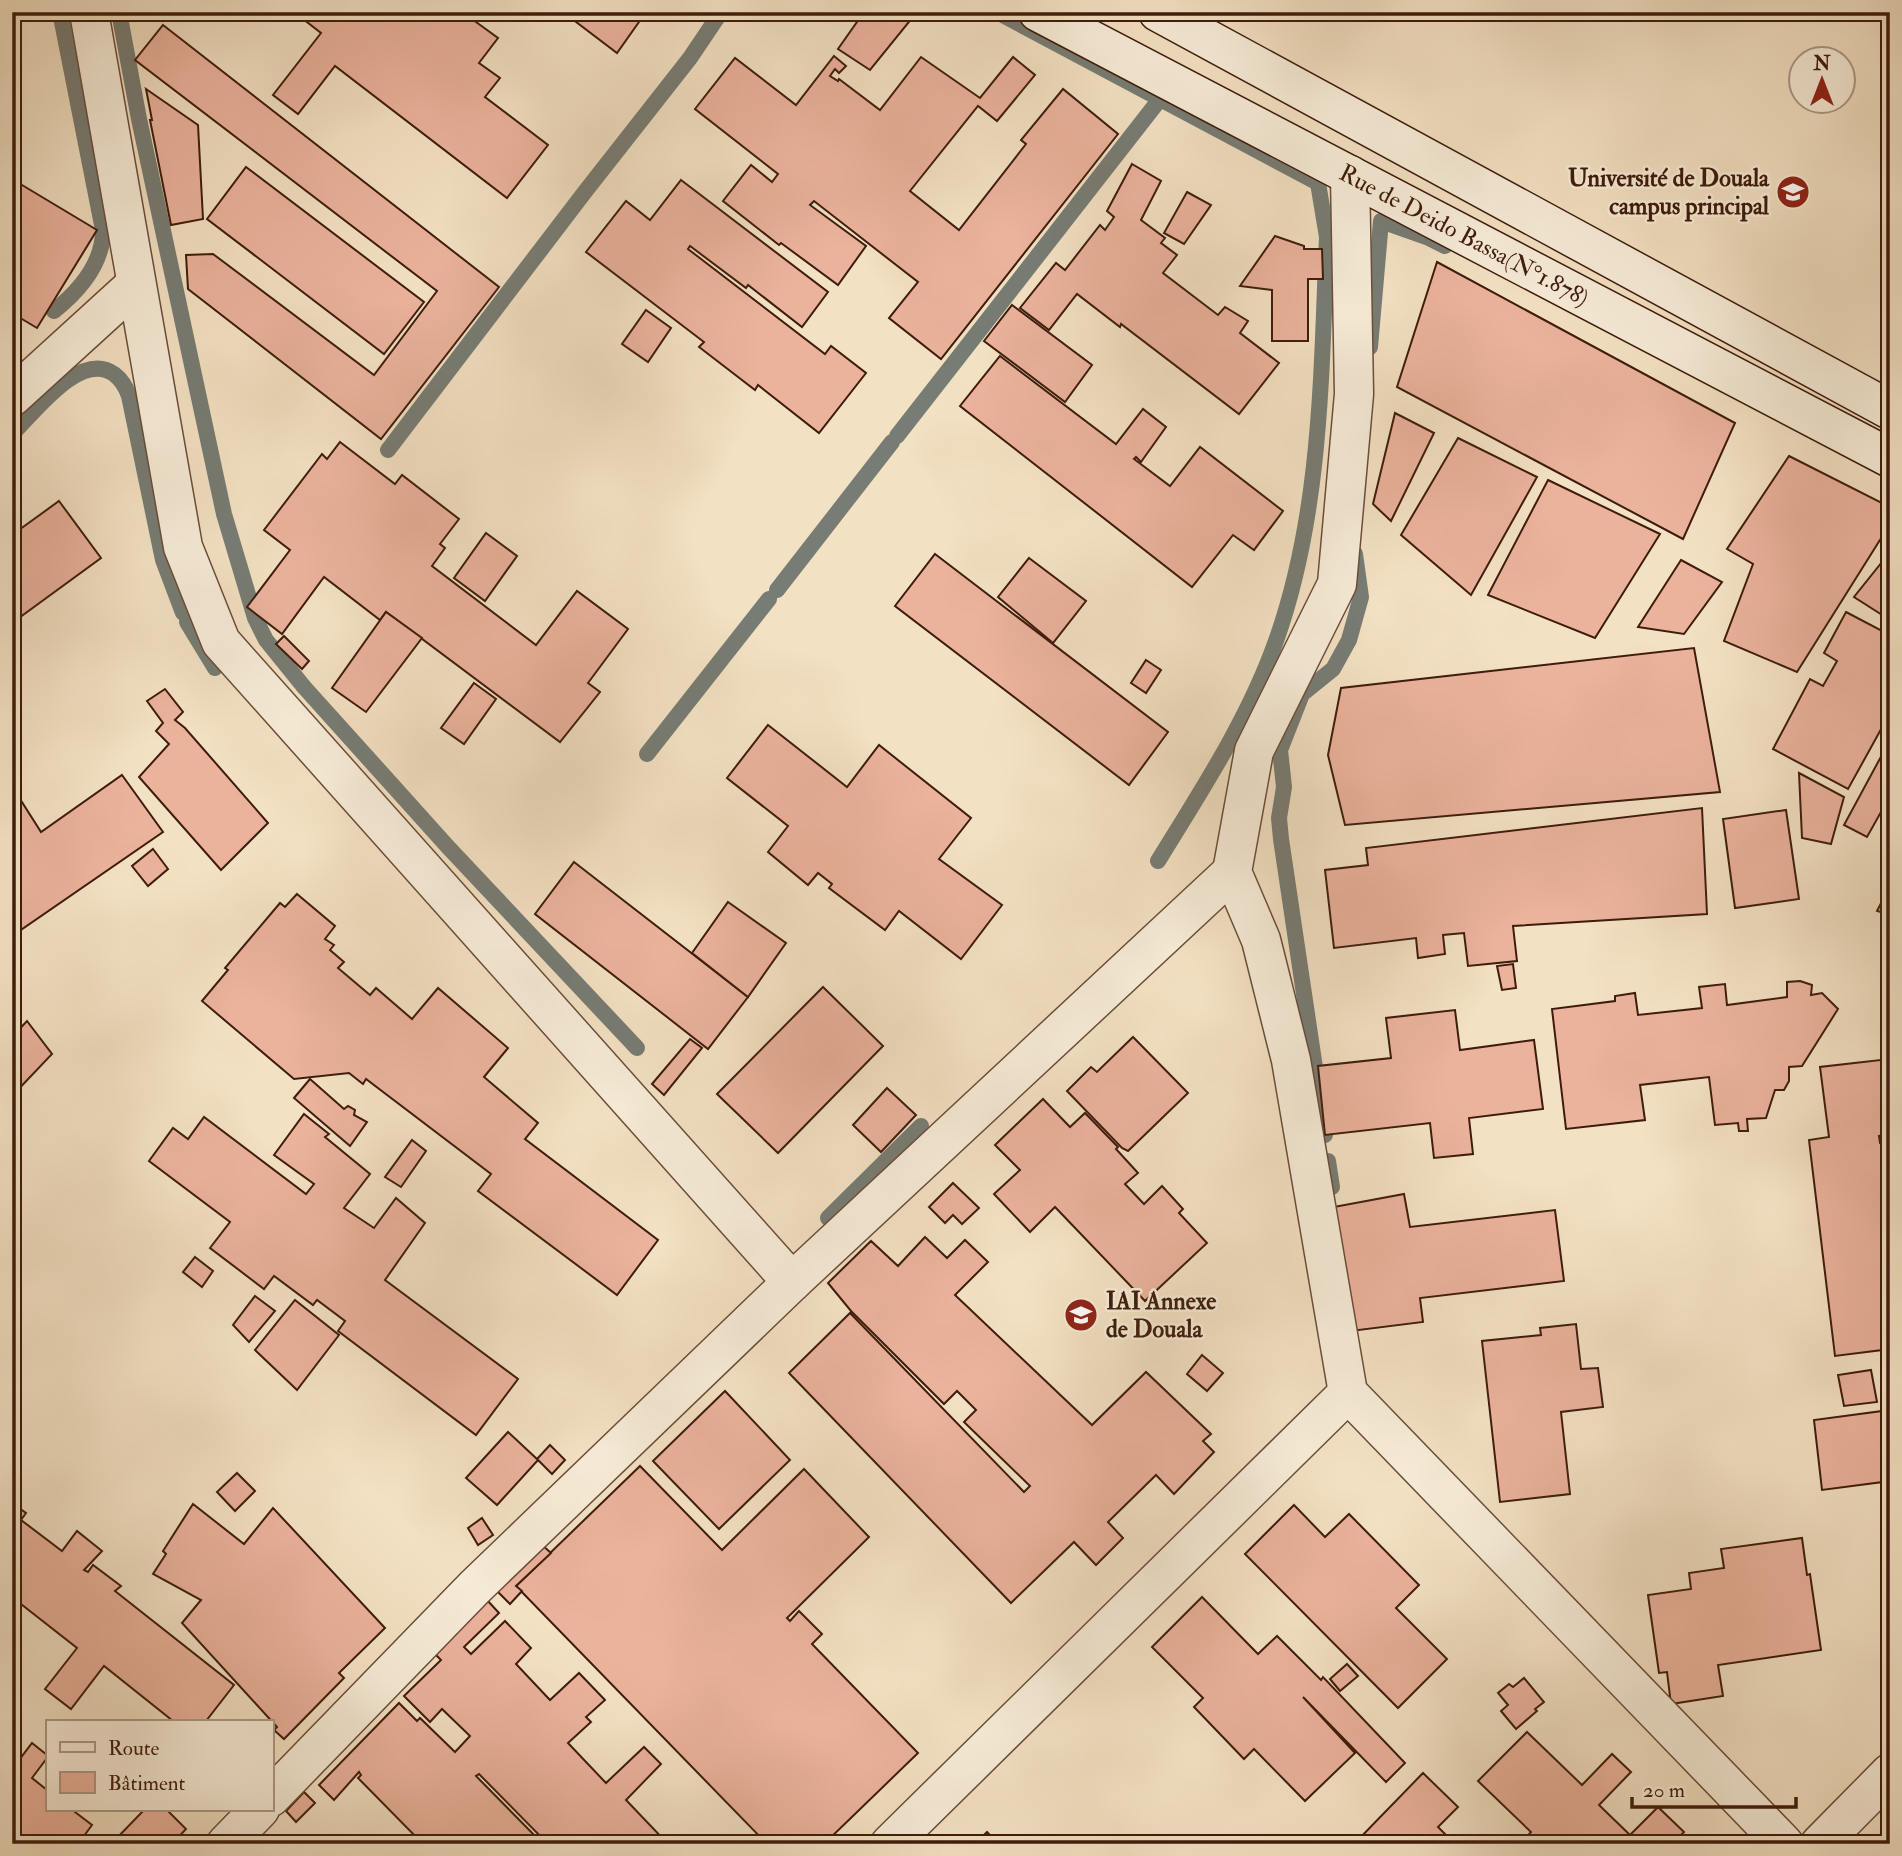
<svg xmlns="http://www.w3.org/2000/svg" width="1902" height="1856" font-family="'IM FELL Double Pica',serif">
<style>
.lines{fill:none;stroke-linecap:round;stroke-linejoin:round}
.stream{stroke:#777c74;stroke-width:16}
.building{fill:#ebb29c;stroke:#3e1c0c;stroke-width:2}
.minor-casing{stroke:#6b4d3a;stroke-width:41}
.tertiary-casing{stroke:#6b4d3a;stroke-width:41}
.secondary-casing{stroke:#3e1c0c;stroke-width:41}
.minor{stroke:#f7ecd8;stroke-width:38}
.tertiary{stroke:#f7ecd8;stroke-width:38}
.secondary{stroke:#f7ecd8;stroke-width:38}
.labels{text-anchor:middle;stroke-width:5;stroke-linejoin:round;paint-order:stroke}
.poi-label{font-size:24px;font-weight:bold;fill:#3e1c0c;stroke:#f7ecd8;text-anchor:end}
.street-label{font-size:24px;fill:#3e1c0c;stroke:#f7ecd8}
</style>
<rect width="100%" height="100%" fill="#f3e1c3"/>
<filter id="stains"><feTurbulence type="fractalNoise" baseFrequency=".00286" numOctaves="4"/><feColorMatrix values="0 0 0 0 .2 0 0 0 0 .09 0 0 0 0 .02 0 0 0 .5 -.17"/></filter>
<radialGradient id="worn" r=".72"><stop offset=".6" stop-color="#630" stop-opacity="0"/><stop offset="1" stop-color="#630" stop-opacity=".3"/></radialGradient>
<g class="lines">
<!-- stream -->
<g class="stream">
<path d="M 119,12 L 139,119 L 224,514 L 255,618 L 266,640 L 304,687 L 448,847 L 637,1048"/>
<path d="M 997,12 L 1318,183 L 1327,237 C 1321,373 1322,511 1276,641 C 1248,720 1201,791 1158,861"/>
<path d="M 54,311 C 79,291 103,264 103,230 L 60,12"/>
<path d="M 1370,347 L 1381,221 L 1429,238 L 1445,246"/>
<path d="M 12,434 C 34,413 80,350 114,374 C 122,380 126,387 129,396 L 163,560 L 183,613"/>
<path d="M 897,436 L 1160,99"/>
<path d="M 388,450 L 584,193 L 690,58 L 721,12"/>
<path d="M 777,590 L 892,442"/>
<path d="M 187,622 L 215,668"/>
<path d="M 647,754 L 769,599"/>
<path d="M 1325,1135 L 1281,839 L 1279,818 L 1284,787 L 1280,750 L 1302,694 L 1333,669 L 1349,640 L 1361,597 L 1355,554"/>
<path d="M 1328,1161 L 1332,1187"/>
<path d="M 828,1218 L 921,1126"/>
</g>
</g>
<!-- building -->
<g class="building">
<path d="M 294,12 L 467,12 L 465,14 L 498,38 L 479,63 L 500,78 L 485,97 L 548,145 L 507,198 L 335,66 L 298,114 L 273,95 L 321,33 Z"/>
<path d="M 563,12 L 646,12 L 617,53 Z"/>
<path d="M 864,12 L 917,12 L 870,70 L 838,49 Z"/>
<path d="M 163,25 L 499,287 L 381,439 L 188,289 L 186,255 L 213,254 L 374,375 L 437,291 L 135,60 Z"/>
<path d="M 834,56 L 846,66 L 839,73 L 835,69 L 830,76 L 838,81 L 839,79 L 880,110 L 921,57 L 980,98 L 1013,57 L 1035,75 L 997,121 L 978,106 L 910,191 L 959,230 L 1026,144 L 1021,140 L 1063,89 L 1118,134 L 941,359 L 889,318 L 918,282 L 814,201 L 810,205 L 866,246 L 838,285 L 781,243 L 779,245 L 723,201 L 751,165 L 772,182 L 778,174 L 695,109 L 735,58 L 796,105 Z"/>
<path d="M 146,89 L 198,125 L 203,219 L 171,225 L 150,120 L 152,120 Z"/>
<path d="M 1132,164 L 1161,181 L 1141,220 L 1165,238 L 1161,243 L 1177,255 L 1163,273 L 1218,315 L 1225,307 L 1248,321 L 1240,333 L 1279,363 L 1239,414 L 1121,324 L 1120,327 L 1077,294 L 1049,330 L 1020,308 L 1056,263 L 1065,270 L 1100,225 L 1105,230 L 1114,217 L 1107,211 Z"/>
<path d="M 246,167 L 424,302 L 384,354 L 207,219 Z"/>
<path d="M 12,179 L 97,230 L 37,328 L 12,313 Z"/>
<path d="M 681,180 L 828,292 L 802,327 L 748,285 L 746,288 L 690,246 L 688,249 L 825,354 L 831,346 L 866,373 L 819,433 L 758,385 L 755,390 L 699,347 L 704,342 L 586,252 L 626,201 L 650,220 Z"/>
<path d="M 1187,192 L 1211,205 L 1184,244 L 1164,233 Z"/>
<path d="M 1275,236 L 1304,246 L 1304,249 L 1322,249 L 1323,279 L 1308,279 L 1308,341 L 1272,341 L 1272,290 L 1240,286 Z"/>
<path d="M 1437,262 L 1735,423 L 1683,539 L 1397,387 Z"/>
<path d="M 1012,305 L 1092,365 L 1065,402 L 984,341 Z"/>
<path d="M 646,310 L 671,328 L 648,362 L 622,344 Z"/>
<path d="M 1000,356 L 1116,444 L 1143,409 L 1166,427 L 1141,462 L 1136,457 L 1134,459 L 1170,486 L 1200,447 L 1283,511 L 1254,550 L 1233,535 L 1192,587 L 960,406 Z"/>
<path d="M 1395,413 L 1434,433 L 1391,521 L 1373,504 Z"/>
<path d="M 1458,438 L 1537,477 L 1471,595 L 1401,535 Z"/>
<path d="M 340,442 L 395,484 L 402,475 L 459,519 L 440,544 L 445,548 L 432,566 L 536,645 L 577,591 L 628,629 L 588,683 L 600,692 L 560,742 L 386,612 L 380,620 L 324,577 L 282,634 L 247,607 L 290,550 L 264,530 L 322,454 L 327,459 Z"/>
<path d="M 1789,456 L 1890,507 L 1890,524 L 1797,672 L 1724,641 L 1753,564 L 1727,549 Z"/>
<path d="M 1548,480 L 1660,534 L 1595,638 L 1488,595 Z"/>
<path d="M 59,501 L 101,558 L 12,623 L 12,535 Z"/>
<path d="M 486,533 L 517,556 L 485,601 L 454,578 Z"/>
<path d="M 1890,552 L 1890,620 L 1854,597 Z"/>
<path d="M 935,554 L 1168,732 L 1129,785 L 895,606 Z"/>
<path d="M 1029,558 L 1086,601 L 1053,643 L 998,597 Z"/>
<path d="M 1681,560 L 1722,582 L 1684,634 L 1638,627 Z"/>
<path d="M 386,612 L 422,638 L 366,712 L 332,688 Z"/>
<path d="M 1846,612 L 1890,635 L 1890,713 L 1848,789 L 1773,749 L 1810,679 L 1823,686 L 1837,661 L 1824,653 Z"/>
<path d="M 284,636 L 309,661 L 302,669 L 276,644 Z"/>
<path d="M 1694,648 L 1720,792 L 1345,825 L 1328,755 L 1341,688 Z"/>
<path d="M 1146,660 L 1161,670 L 1146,693 L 1131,683 Z"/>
<path d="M 474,683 L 496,699 L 464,744 L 441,728 Z"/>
<path d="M 165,689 L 183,712 L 175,720 L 185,728 L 268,823 L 221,870 L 139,777 L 169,744 L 156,731 L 163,723 L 147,701 Z"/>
<path d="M 768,725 L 847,787 L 879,745 L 971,818 L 939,859 L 1002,905 L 961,959 L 899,911 L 885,930 L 829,888 L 832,884 L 818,873 L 808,885 L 768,852 L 788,826 L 727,778 Z"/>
<path d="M 1890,740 L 1890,796 L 1867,837 L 1844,825 Z"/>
<path d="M 1799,773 L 1844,797 L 1831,844 L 1802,838 Z"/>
<path d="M 122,775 L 163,832 L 12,936 L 12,805 L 20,799 L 41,832 Z"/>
<path d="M 1702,808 L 1707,914 L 1513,926 L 1517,961 L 1468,966 L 1464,933 L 1443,935 L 1445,954 L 1418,958 L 1416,938 L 1334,948 L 1325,870 L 1368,865 L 1366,848 Z"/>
<path d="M 1786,810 L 1799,899 L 1735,908 L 1723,819 Z"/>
<path d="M 153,849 L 168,869 L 148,886 L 132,866 Z"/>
<path d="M 574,862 L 748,997 L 708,1049 L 535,914 Z"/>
<path d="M 1890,886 L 1890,915 L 1877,911 Z"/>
<path d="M 297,894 L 335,926 L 325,939 L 334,945 L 330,950 L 344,962 L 338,968 L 370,995 L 376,988 L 412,1019 L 438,988 L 508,1048 L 484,1077 L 538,1123 L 525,1139 L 658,1240 L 617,1295 L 478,1191 L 491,1174 L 366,1079 L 363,1084 L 349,1073 L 294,1079 L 202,1001 L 228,970 L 225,968 L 280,903 L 285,907 Z"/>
<path d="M 728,902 L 786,943 L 748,997 L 692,953 Z"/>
<path d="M 1513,964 L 1516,988 L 1502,990 L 1497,966 Z"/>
<path d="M 1800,981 L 1812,985 L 1811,995 L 1822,993 L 1838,1009 L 1802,1066 L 1789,1067 L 1789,1081 L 1784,1090 L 1775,1090 L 1766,1118 L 1747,1119 L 1748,1131 L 1739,1131 L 1738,1123 L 1715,1125 L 1709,1077 L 1640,1085 L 1645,1120 L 1566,1129 L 1552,1009 L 1615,1001 L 1615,996 L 1635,993 L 1638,1015 L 1702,1008 L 1699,987 L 1725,984 L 1727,1005 L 1787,997 L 1787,982 Z"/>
<path d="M 823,987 L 883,1046 L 778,1153 L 717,1094 Z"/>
<path d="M 1455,1010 L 1460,1050 L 1534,1040 L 1543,1109 L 1469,1118 L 1473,1154 L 1434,1158 L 1430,1123 L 1325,1135 L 1318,1066 L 1391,1058 L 1386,1018 Z"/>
<path d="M 27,1021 L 52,1054 L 13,1095 L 12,1037 Z"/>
<path d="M 1133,1037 L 1188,1093 L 1128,1151 L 1122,1148 L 1067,1091 L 1091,1067 L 1097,1072 Z"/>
<path d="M 690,1039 L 702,1048 L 664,1095 L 652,1084 Z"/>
<path d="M 1889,1059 L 1890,1135 L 1879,1136 L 1880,1143 L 1890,1142 L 1890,1202 L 1887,1203 L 1890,1228 L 1890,1349 L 1835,1356 L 1809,1140 L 1829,1137 L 1820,1067 Z"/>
<path d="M 310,1079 L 344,1109 L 348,1106 L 355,1110 L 354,1115 L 367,1122 L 350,1146 L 294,1098 Z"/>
<path d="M 887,1088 L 916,1115 L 881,1152 L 853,1125 Z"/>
<path d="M 1043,1099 L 1070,1127 L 1085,1113 L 1118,1147 L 1116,1149 L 1138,1173 L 1125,1184 L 1144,1204 L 1162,1186 L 1183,1209 L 1179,1213 L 1207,1243 L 1145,1301 L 1055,1207 L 1030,1232 L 994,1194 L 1020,1170 L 995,1145 Z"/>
<path d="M 304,1114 L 329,1134 L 325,1137 L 370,1174 L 344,1208 L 374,1228 L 396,1198 L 425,1223 L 385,1280 L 518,1379 L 476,1435 L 338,1331 L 345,1321 L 317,1300 L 313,1305 L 274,1276 L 264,1289 L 210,1248 L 230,1222 L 149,1161 L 173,1128 L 188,1139 L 204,1117 L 306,1194 L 314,1184 L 274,1155 Z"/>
<path d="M 412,1140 L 426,1151 L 401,1187 L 385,1177 Z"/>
<path d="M 953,1183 L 979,1208 L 962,1224 L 953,1215 L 945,1223 L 929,1207 Z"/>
<path d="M 1404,1194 L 1410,1227 L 1555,1210 L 1564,1281 L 1420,1298 L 1423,1322 L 1343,1332 L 1323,1209 Z"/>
<path d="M 925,1237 L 947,1258 L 965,1240 L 988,1262 L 955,1295 L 1092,1425 L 1146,1372 L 1211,1434 L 1203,1441 L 1214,1452 L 1174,1494 L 1156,1475 L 1108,1522 L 1123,1538 L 1096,1565 L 1074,1542 L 1011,1603 L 789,1373 L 850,1313 L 1024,1492 L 1030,1486 L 964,1422 L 976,1410 L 957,1391 L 944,1404 L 851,1311 L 828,1283 L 871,1241 L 898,1266 Z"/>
<path d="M 195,1257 L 213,1271 L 202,1287 L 183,1272 Z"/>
<path d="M 255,1296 L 275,1311 L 249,1342 L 233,1325 Z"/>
<path d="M 295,1300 L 339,1335 L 297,1390 L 255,1350 Z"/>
<path d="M 1576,1324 L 1581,1369 L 1598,1368 L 1603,1407 L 1561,1412 L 1570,1494 L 1500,1502 L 1482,1341 L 1541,1335 L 1540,1328 Z"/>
<path d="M 1202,1355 L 1223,1373 L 1207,1391 L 1187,1374 Z"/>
<path d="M 1871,1370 L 1877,1402 L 1844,1406 L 1838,1375 Z"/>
<path d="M 1885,1379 L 1890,1379 L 1890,1403 L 1887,1404 Z"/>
<path d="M 725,1391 L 790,1460 L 719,1529 L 653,1461 Z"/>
<path d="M 1890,1410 L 1890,1481 L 1822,1490 L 1814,1420 Z"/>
<path d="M 508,1432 L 537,1459 L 550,1445 L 565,1460 L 552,1474 L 538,1460 L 497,1505 L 466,1478 Z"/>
<path d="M 640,1466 L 722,1550 L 804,1469 L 869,1537 L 787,1618 L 790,1621 L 799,1611 L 822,1634 L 812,1644 L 918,1753 L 824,1844 L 767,1844 L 516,1586 Z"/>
<path d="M 237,1473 L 255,1491 L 235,1511 L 217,1492 Z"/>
<path d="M 12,1503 L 26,1513 L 21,1520 L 62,1551 L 77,1531 L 102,1551 L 84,1570 L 88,1572 L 93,1565 L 121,1586 L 115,1591 L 234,1685 L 206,1721 L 173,1721 L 104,1666 L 71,1709 L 45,1689 L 77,1648 L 12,1597 Z"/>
<path d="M 193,1504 L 244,1544 L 273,1508 L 385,1628 L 339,1673 L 344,1678 L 284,1739 L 274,1730 L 277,1727 L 182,1623 L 201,1600 L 153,1574 L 166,1554 L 163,1551 Z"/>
<path d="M 1294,1505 L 1325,1537 L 1349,1514 L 1419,1585 L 1396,1608 L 1447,1659 L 1398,1708 L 1245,1554 Z"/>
<path d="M 482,1518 L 493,1535 L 478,1545 L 468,1528 Z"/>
<path d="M 1802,1538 L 1807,1575 L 1810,1574 L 1821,1650 L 1718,1665 L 1723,1696 L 1671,1704 L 1667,1672 L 1659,1673 L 1648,1595 L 1691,1589 L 1689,1573 L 1724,1568 L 1721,1549 Z"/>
<path d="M 541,1544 L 551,1553 L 516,1586 L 522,1591 L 510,1604 L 497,1591 Z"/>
<path d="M 1202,1597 L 1258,1654 L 1277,1636 L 1321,1680 L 1323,1677 L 1405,1763 L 1386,1782 L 1303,1697 L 1355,1753 L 1305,1801 L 1254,1749 L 1244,1759 L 1194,1707 L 1203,1698 L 1152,1647 Z"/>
<path d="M 487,1600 L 499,1613 L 464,1647 L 471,1654 L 505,1621 L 531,1648 L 516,1664 L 550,1700 L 579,1673 L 605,1700 L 586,1717 L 591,1722 L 568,1743 L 606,1783 L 644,1747 L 661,1764 L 626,1800 L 668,1844 L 548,1844 L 479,1774 L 476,1776 L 543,1844 L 423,1844 L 358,1778 L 361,1775 L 359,1772 L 334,1800 L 319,1785 L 399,1703 L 417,1721 L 420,1718 L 455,1752 L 470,1736 L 442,1709 L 430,1722 L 404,1696 L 441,1660 L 434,1653 Z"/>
<path d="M 1347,1664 L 1358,1676 L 1340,1691 L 1330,1679 Z"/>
<path d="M 1524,1678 L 1544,1702 L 1535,1709 L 1537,1711 L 1516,1729 L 1501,1711 L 1508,1705 L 1498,1693 L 1509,1684 L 1513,1687 Z"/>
<path d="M 1527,1732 L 1582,1785 L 1612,1754 L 1631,1772 L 1599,1805 L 1630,1835 L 1658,1807 L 1684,1832 L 1672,1844 L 1520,1844 L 1531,1832 L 1478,1781 Z"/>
<path d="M 32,1743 L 47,1755 L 47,1758 L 32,1778 L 47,1790 L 47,1809 L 71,1809 L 92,1825 L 78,1844 L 12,1844 L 12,1761 L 16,1764 Z"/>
<path d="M 1423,1773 L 1458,1807 L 1438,1827 L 1455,1844 L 1354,1844 Z"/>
<path d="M 304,1792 L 315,1803 L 296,1822 L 286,1811 Z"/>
<path d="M 145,1809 L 166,1809 L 186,1829 L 172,1844 L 111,1844 Z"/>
<path d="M 987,1832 L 998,1844 L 975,1844 Z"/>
</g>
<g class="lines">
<defs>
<g id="minor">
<path d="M 89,12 L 183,547 L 221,642 L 792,1282"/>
<path d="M 1350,175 L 1354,394 L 1337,584 L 1254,751 L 1232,872 L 1261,940 L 1291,1060 L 1348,1393 L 1784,1844"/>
<path d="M 12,397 L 136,284"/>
<path d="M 271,1797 L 475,1587 L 792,1282 L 1232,872"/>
<path d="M 226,1844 L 260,1809"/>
<path d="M 890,1844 L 1348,1393"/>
</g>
<path id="tertiary" d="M 1820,1844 L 1890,1773"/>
<g id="secondary">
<path id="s1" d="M 1038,12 L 1890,458"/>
<path d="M 1158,12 L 1890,410"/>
</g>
</defs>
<!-- minor casing -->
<use href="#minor" class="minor-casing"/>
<!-- tertiary casing -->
<use href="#tertiary" class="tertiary-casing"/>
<!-- secondary casing -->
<use href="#secondary" class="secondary-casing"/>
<!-- minor -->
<use href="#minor" class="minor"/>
<!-- tertiary -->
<use href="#tertiary" class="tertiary"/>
<!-- secondary -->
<use href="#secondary" class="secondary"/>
</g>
<!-- icons -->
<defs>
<symbol id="university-disc" viewBox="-11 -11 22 22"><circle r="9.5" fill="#8f2418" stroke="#f7ecd8"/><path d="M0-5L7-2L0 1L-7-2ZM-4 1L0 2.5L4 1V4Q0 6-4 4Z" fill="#fff"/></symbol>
<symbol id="school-disc" viewBox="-11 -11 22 22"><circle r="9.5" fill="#8f2418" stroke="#f7ecd8"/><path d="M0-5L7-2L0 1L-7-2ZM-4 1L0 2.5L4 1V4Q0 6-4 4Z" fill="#fff"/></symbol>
</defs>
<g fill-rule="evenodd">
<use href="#university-disc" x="1774" y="173" width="38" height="38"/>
<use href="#school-disc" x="1062" y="1296" width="38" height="38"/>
</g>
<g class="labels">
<!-- poi labels -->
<g class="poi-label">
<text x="1769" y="186">Université de Douala<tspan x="1769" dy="28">campus principal</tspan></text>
<text x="1106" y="1309" text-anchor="start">IAI Annexe<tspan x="1106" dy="28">de Douala</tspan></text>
</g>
<!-- street labels -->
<g class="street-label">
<text dy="8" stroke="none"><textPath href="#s1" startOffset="481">Rue de Deido Bassa(N°1.878)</textPath></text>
</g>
</g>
<!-- margin -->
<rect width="1902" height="1856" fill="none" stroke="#f3e1c3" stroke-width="42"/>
<rect x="14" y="14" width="1874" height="1828" fill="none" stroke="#3e1c0c" stroke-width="3.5"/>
<rect x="21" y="21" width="1860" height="1814" fill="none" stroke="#3e1c0c" stroke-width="2"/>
<!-- legend -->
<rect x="46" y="1720" width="228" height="91" fill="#f7ecd8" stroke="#ad9986" stroke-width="2"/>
<rect x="60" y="1742" width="35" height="10" fill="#f7ecd8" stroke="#ad9986" stroke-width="2"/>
<text x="108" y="1755" font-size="21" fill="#3e1c0c">Route</text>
<rect x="60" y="1772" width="35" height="21" fill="#ebb29c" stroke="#ad9986" stroke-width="2"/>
<text x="108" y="1790" font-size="21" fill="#3e1c0c">Bâtiment</text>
<!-- north arrow -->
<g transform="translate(1822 80)"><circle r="33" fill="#f7ecd8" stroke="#ad9986" stroke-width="2"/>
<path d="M0-5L12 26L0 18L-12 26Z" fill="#8f2418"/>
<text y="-10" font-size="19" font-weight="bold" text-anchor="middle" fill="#3e1c0c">N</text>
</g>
<!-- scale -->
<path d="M1632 1797v10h164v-10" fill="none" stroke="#3e1c0c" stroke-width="3.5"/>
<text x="1643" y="1797" font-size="21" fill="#3e1c0c" stroke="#f7ecd8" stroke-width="5" paint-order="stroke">20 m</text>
<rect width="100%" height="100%" filter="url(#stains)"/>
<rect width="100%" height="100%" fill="url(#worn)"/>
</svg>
